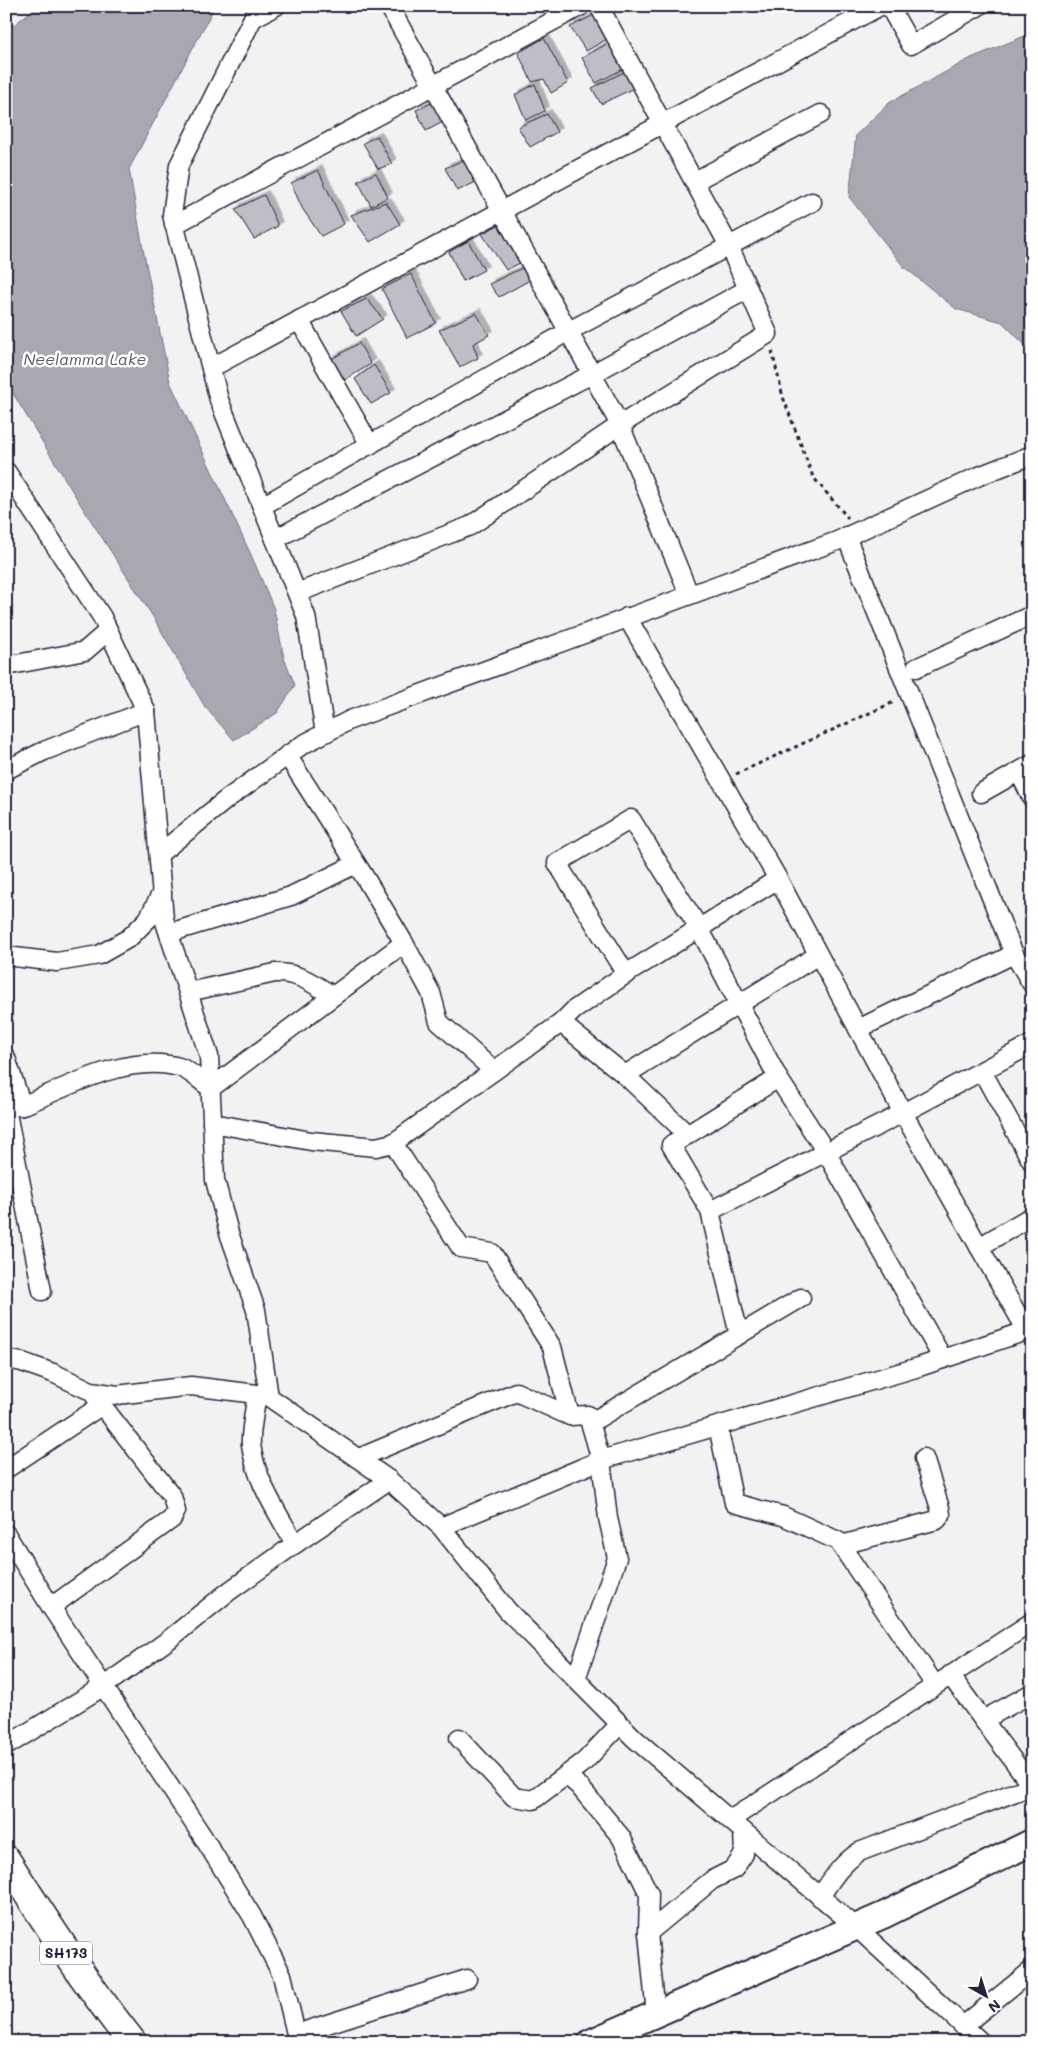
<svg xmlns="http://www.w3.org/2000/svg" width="1038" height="2048" font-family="Mali,sans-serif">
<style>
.water{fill:#a8a8b2;stroke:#727282}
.building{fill:#bebec6;stroke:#22223b;filter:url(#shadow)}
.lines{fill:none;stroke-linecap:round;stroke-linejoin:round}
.street-casing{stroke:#22223b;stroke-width:21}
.secondary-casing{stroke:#22223b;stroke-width:29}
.primary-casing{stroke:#22223b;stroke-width:31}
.path{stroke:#22223b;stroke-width:3;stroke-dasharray:4 4;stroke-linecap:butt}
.street{stroke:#fff;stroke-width:18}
.secondary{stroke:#fff;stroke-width:25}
.primary{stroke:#fff;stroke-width:28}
.labels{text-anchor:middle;stroke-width:5;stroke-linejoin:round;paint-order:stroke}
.shield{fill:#fff;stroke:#646476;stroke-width:1}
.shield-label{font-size:14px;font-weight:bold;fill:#22223b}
.water-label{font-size:16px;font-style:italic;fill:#58586b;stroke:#fff}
</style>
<defs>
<filter id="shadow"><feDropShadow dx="4.5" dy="-4.5" stdDeviation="0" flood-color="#0004"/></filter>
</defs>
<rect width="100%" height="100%" fill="#f2f2f3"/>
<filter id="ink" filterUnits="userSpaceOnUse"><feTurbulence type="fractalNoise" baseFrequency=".02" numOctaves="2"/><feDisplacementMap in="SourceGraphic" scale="10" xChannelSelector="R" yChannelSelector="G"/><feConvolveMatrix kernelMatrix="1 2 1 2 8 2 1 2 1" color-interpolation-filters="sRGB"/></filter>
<g filter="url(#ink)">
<!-- water -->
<g class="water">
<path d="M 38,6 L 215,6 L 129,169 L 143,249 L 170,382 L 252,557 L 274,609 L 284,658 L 295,685 L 277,713 L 234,740 L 205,707 L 155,620 L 79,502 L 6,382 L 6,31 Z"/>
<path d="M 1032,33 L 1032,352 L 1002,322 L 956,309 L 903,266 L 849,197 L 856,135 L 889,103 L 971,58 Z"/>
</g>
<!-- building -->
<g class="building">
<path d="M 596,14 L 609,38 L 586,51 L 570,27 Z"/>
<path d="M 544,38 L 568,83 L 551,93 L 544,79 L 532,82 L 518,53 Z"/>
<path d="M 610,42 L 625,68 L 596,83 L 582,58 Z"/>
<path d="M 628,70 L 636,87 L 601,104 L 592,88 Z"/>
<path d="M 535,84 L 545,111 L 526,120 L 515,95 Z"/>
<path d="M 436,101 L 445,121 L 426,131 L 416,110 Z"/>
<path d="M 547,114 L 557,132 L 530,147 L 518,127 Z"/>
<path d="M 377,136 L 392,164 L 378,169 L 363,143 Z"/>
<path d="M 468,158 L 478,181 L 457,191 L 445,168 Z"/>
<path d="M 318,170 L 344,224 L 321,236 L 302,208 L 291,183 Z"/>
<path d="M 376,173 L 388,197 L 371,206 L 358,181 Z"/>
<path d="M 264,195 L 278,226 L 254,239 L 235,209 Z"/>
<path d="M 386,202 L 400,224 L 370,242 L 351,215 Z"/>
<path d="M 498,225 L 520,263 L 506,270 L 482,234 Z"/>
<path d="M 468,241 L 484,270 L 463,281 L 449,252 Z"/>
<path d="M 522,268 L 530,280 L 499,297 L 489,284 Z"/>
<path d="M 411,274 L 436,323 L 407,338 L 382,289 Z"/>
<path d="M 367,299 L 383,319 L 356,336 L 341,311 Z"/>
<path d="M 476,313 L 489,335 L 473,344 L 478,358 L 460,367 L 439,330 Z"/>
<path d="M 359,343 L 371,364 L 341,382 L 328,361 Z"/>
<path d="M 374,365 L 391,393 L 371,404 L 355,379 Z"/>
</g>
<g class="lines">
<defs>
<g id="street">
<path d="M 259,6 L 179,165 L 172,215 L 219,400 L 306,616 L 325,733"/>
<path d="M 389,6 L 620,425 L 689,594"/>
<path d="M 889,6 L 911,45 L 979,6"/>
<path d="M 253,18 L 276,6"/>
<path d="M 695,181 L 821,114"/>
<path d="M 174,225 L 581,6"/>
<path d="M 299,320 L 370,445"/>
<path d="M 211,368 L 880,6"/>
<path d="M 6,471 L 102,617 L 146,711 L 164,919 L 209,1056 L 215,1180 L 229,1233 L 256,1310 L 269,1397"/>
<path d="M 262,506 L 569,331 L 812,202"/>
<path d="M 846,536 L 1014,954 L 1032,984"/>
<path d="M 275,539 L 592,374 L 748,289"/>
<path d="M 297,593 L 470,526 L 620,425 L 768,334 L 729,246 L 599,6"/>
<path d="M 627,617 L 778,879 L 903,1113 L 1027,1331"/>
<path d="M 6,666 L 85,651 L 108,631"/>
<path d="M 916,668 L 1032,615"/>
<path d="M 287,755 L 364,876 L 404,943 L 431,993 L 439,1022 L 494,1071"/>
<path d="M 6,770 L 44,751 L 146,711"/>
<path d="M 1019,772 L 1032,798"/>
<path d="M 981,793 L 1032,764"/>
<path d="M 159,854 L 227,799 L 302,745 L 350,720 L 837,541 L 979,476 L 1032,455"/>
<path d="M 169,933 L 291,896 L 356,864"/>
<path d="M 6,956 L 57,962 L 99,955 L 129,938 L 148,919 L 162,892"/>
<path d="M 626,974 L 557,863 L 631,819 L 699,928 L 778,1078 L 826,1152 L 943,1359"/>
<path d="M 188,992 L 275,973 C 298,972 314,984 333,996"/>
<path d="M 561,1023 L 625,1075 L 688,1135"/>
<path d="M 858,1029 L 1014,954"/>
<path d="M 6,1058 L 22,1106 L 11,1106"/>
<path d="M 982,1071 L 1032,1162"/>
<path d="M 625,1075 L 818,955"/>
<path d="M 778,1078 L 671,1145 L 710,1211 L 903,1113 L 1032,1044"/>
<path d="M 22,1106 C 68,1086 129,1053 179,1067 C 190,1070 201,1082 211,1088 L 404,943"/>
<path d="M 6,1108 L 42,1291"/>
<path d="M 212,1123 L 311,1141 L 376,1147 L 393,1143 L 561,1023 L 574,1010 L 626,974 L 778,879"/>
<path d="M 393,1143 L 461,1248 L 492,1253 L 552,1347 L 570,1416 L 588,1415 L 601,1460 L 608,1518 L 617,1558 L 576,1679"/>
<path d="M 710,1211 L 739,1335"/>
<path d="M 979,1247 L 1032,1216"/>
<path d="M 6,1359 L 22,1362 L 53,1373 L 91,1391 L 117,1395 L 191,1386 L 257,1394 L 269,1397 L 389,1480 L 441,1527 L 508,1611 L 635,1739 L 856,1927 L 981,2042"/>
<path d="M 257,1394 C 255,1407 250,1433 251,1444 C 255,1480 278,1513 295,1544"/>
<path d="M 590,1423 L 801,1298"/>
<path d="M 718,1426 L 734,1503 L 783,1516 L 838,1541 L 935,1685"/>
<path d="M 359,1458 L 516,1392 L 570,1416"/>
<path d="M 6,1469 L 102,1405"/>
<path d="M 441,1527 L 601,1460 L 919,1367 L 1032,1329"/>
<path d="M 6,1534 L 51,1607 L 203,1837 L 252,1916 L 282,1975 L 298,2042"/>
<path d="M 841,1545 L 937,1520 L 941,1515 L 940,1508 L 924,1458"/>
<path d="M 51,1607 L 172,1519 L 176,1511 L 172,1496 L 91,1391"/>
<path d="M 950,1675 L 1032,1786"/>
<path d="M 983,1720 L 1032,1693"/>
<path d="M 459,1738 L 514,1797 L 533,1800 L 585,1761 L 620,1724"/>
<path d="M 6,1746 L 104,1686 L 167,1641 L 228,1592 L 295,1544 L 389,1480"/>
<path d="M 566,1775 L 579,1786 L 621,1837 L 649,1894 L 648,1933 L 656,2015"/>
<path d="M 730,1820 L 1032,1622"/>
<path d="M 820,1897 C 832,1879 841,1864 859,1852 L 1031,1786"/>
<path d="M 648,1933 L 712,1880 L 734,1869 L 744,1854 L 743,1831"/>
<path d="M 963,2026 L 1032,1970"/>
<path d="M 296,2034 L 467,1979"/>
</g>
<path id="secondary" d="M 591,2042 L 884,1915 L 1032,1842"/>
<path id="primary" d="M 6,1860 C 46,1922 86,1984 132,2042"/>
</defs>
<!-- street casing -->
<use href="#street" class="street-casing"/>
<!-- secondary casing -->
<use href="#secondary" class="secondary-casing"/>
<!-- primary casing -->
<use href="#primary" class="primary-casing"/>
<!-- path -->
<g class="path">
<path d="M 772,351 L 783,397 L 813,477 L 848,518"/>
<path d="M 736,774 L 896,701"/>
</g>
<!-- street -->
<use href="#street" class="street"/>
<!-- secondary -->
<use href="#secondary" class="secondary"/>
<!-- primary -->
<use href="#primary" class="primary"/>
</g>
</g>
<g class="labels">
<!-- shield labels -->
<rect class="shield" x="40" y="1941.5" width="52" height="23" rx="4"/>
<g class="shield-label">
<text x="66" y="1958">SH173</text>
</g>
<!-- water labels -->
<g class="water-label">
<text x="85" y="365">Neelamma Lake</text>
</g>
</g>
<!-- margin -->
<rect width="1038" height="2048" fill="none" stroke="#fff" stroke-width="25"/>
<rect x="12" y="12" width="1013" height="2023" fill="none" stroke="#22223b" stroke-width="2" filter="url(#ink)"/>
<!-- north arrow -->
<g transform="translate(986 1996) rotate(141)" stroke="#ffffff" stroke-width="4" paint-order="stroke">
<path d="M0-4L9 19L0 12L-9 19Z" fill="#22223b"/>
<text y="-8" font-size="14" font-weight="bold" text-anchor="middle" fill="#22223b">N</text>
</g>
</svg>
